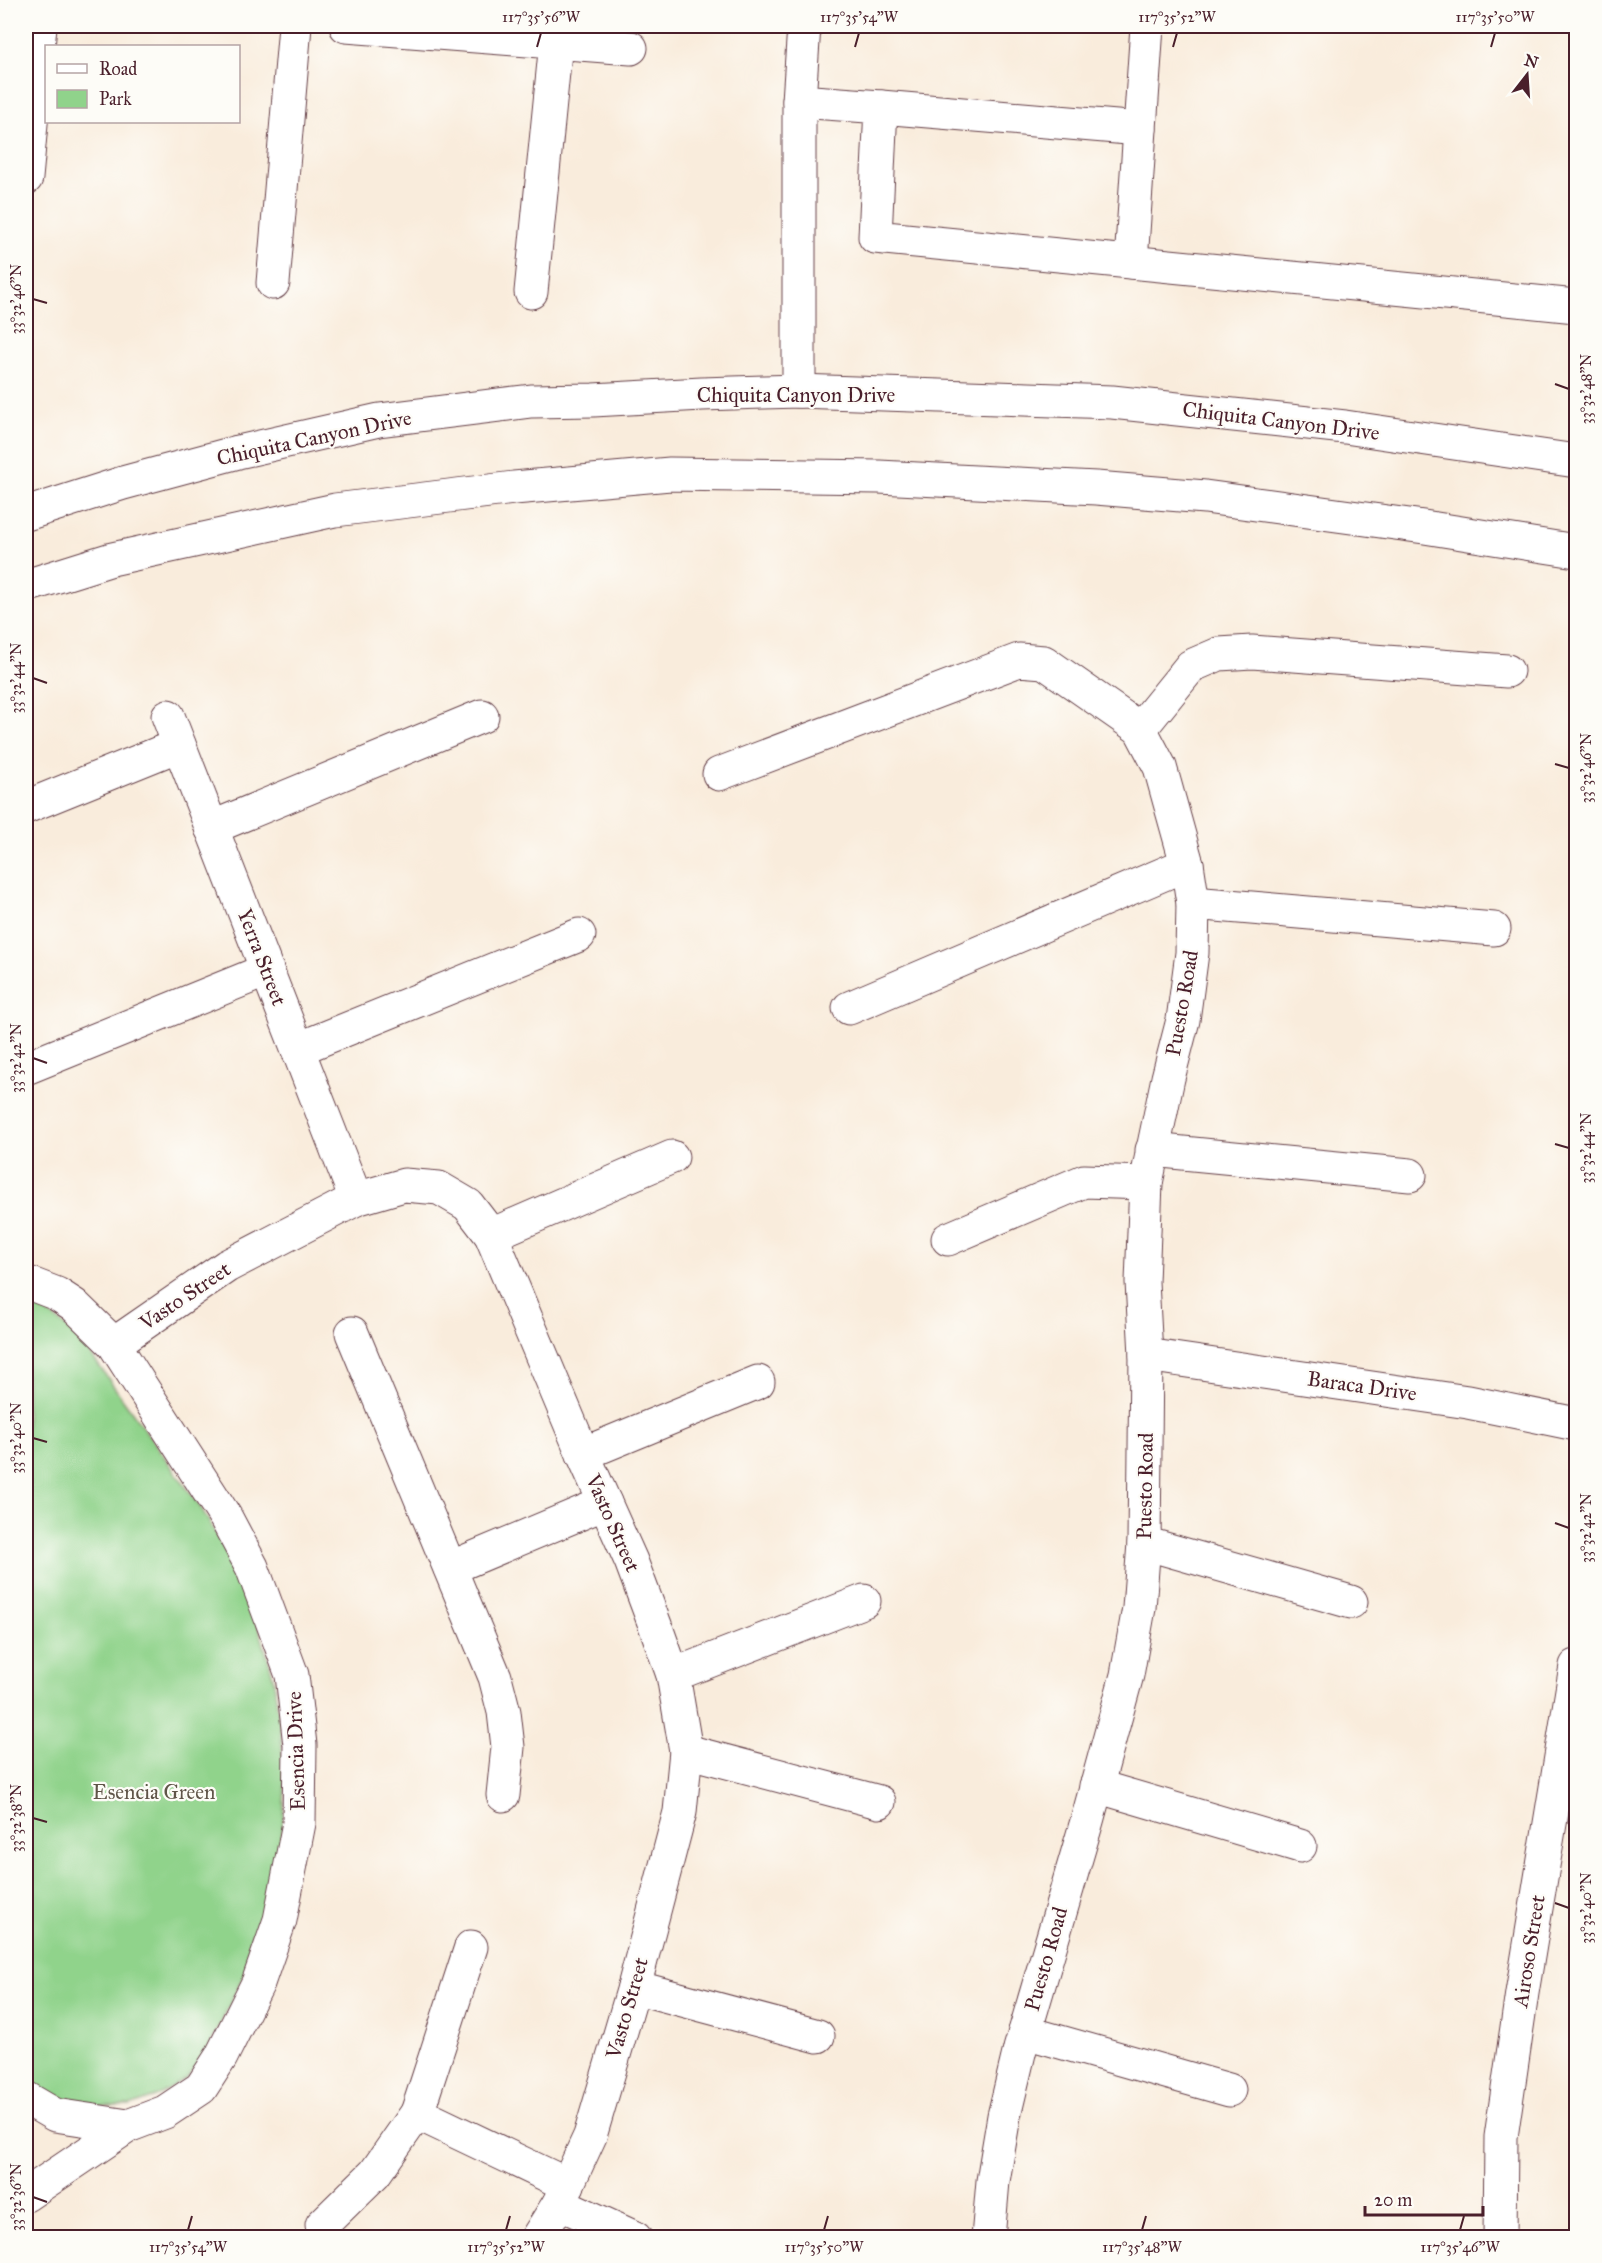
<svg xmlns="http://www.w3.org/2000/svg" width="1602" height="2263" font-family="'IM FELL Great Primer',serif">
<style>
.green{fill:#90d38b;stroke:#6d795b;stroke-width:1.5}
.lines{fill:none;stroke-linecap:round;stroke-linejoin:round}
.minor-casing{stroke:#643e46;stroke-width:35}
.major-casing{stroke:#643e46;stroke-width:35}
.minor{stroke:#fff;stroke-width:33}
.major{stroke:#fff;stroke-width:33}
.ticks{fill:none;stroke:#4a1f2b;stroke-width:2}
.labels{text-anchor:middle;stroke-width:4.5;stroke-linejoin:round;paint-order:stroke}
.street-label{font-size:21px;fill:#4a1f2b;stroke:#fdfcf7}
.park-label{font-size:21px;fill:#5f5548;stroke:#fdfcf7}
.neatline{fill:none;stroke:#4a1f2b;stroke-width:2}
.ticks-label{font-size:15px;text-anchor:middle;fill:#4a1f2b}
</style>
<rect width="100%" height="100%" fill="#fdfcf7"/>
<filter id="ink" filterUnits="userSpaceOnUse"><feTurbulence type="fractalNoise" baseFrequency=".0167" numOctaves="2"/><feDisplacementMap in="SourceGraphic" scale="12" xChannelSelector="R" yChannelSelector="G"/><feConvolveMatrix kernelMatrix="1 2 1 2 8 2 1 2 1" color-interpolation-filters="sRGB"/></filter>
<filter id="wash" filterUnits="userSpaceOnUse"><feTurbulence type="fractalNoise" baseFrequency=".008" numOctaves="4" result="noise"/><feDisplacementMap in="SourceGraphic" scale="24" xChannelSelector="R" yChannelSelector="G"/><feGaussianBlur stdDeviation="1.35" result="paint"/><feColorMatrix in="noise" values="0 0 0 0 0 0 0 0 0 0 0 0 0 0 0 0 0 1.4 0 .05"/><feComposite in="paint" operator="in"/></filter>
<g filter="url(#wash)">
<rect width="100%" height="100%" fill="#f9ecdc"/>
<!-- green -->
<path class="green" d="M 26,1303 C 50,1311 67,1327 84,1345 L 201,1508 L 231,1560 L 255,1614 L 273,1676 L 281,1733 L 285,1789 L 282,1834 L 261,1939 L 206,2054 L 186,2079 L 158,2096 L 130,2106 L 80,2106 L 39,2092 L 26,2083 Z"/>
</g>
<g filter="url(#ink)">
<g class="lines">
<defs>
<g id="minor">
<path d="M 346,26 L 631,48"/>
<path d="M 799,101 L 804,26"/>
<path d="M 881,107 L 1140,129"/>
<path d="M 26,178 L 40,26"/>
<path d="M 1131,262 L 1147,26"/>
<path d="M 273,283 L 295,26"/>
<path d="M 531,292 L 556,42"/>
<path d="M 799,391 L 799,101 L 881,107 L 875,237 L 1576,306"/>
<path d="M 168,716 L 356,1199"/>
<path d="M 1140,729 L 1191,666 L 1219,654 L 1252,652 L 1507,671"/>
<path d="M 719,774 L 1019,660 L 1044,662 L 1140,729 L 1160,767 L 1187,864 L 1193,903 L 1192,953 L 1183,1020 L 1168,1078 L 1146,1183 L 1142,1282 L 1146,1355 L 1144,1543 L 1139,1608 L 1127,1675 L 1087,1821 L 1020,2049 L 1004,2116 L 993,2181 L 988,2238"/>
<path d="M 26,807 L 179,745"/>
<path d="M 211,828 L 482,716"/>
<path d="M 1193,903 L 1494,929"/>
<path d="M 849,1008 L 1187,864"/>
<path d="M 298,1049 L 579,935"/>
<path d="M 26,1068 L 267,970"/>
<path d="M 1152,1150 L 1410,1175"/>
<path d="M 491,1235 L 672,1157"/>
<path d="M 948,1239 L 1084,1181 L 1146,1183"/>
<path d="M 26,1282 L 57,1294 L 74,1305 L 114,1344 L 226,1518 L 252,1567 L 292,1675 L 300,1745 L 299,1823 L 280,1920 L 258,1983 L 221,2057 L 201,2088 L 165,2112 L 128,2126 L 26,2195"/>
<path d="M 352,1333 L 495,1677 L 504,1712 L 508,1747 L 503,1795"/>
<path d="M 114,1344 L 227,1266 L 356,1199 L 404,1185 L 439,1188 L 468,1205 L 491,1235 L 583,1454 L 631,1561 L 658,1633 L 673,1675 L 686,1751 L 680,1812 L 634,1987 L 590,2136 L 559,2203 L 537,2238"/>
<path d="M 1146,1355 L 1468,1402 L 1576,1424"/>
<path d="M 583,1454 L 758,1382"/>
<path d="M 1144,1543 L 1351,1602"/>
<path d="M 450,1568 L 605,1503"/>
<path d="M 673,1675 L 864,1601"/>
<path d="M 686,1751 L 879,1802"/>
<path d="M 1096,1786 L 1300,1846"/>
<path d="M 471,1947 L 417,2113 L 568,2185"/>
<path d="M 634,1987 L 818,2036"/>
<path d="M 1025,2032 L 1229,2090"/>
<path d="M 26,2098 L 55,2115 L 128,2126"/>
<path d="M 559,2203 L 635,2238"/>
<path d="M 322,2225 L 375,2173 L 417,2113"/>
<path d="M 1500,2238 L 1501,2137 L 1522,1993 L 1576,1666"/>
</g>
<g id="major">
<path d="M 26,514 L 123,483 L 238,452 L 379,420 L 531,401 L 593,400 L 702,394 L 799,391 L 1112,402 L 1345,427 L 1576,461"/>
<path d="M 26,586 L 112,559 L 335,510 L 514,488 L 670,474 L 879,477 L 1096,488 L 1205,497 L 1424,527 L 1576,551"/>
</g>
</defs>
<!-- minor casing -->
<use href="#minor" class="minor-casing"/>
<!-- major casing -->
<use href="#major" class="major-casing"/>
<!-- minor -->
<use href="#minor" class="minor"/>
<!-- major -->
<use href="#major" class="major"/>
</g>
</g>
<!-- ticks -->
<path class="ticks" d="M 537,47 L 541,33M 855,47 L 859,33M 1173,47 L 1177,33M 1491,47 L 1495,33M 33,299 L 47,303M 1555,384 L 1569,389M 33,678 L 47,683M 1555,764 L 1569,768M 33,1058 L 47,1063M 1555,1144 L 1569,1148M 33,1438 L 47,1442M 1555,1523 L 1569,1528M 33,1818 L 47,1822M 1555,1903 L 1569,1908M 33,2197 L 47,2202M 188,2230 L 192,2216M 506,2230 L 510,2216M 824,2230 L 828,2216M 1142,2230 L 1146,2216M 1460,2230 L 1464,2216"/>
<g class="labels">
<!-- street labels -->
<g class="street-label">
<text x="796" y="402">Chiquita Canyon Drive</text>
<text transform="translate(1281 421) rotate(7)" y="7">Chiquita Canyon Drive</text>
<text transform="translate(314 438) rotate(-12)" y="7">Chiquita Canyon Drive</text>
<text transform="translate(262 957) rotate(69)" y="7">Yerra Street</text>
<text transform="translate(1182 1003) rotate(-80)" y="7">Puesto Road</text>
<text transform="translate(185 1296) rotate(-34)" y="7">Vasto Street</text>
<text transform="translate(1362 1386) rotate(8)" y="7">Baraca Drive</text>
<text transform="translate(1145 1486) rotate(-89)" y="7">Puesto Road</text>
<text transform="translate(613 1523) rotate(66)" y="7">Vasto Street</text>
<text transform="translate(296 1751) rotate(-92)" y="7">Esencia Drive</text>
<text transform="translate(1529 1951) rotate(-81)" y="7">Airoso Street</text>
<text transform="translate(1046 1959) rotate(-74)" y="7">Puesto Road</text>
<text transform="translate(627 2008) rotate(-74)" y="7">Vasto Street</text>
</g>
<!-- park labels -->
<g class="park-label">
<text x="154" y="1799">Esencia Green</text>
</g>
</g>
<!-- margin -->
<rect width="1602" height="2263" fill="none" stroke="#fdfcf7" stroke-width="66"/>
<!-- legend -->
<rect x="45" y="45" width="195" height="78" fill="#fdfcf7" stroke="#b5a4a5" stroke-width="1.5"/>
<rect x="57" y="64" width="30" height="9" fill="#ffffff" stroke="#b5a4a5" stroke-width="1.5"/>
<text x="99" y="75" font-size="18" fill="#4a1f2b">Road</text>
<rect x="57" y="90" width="30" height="18" fill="#90d38b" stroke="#b5a4a5" stroke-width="1.5"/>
<text x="99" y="105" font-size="18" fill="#4a1f2b">Park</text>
<!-- north arrow -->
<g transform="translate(1527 75) rotate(17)" stroke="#fdfcf7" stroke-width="4.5" paint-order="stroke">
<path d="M0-4.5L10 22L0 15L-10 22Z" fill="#4a1f2b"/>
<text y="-9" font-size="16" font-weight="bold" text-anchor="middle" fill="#4a1f2b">N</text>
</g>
<!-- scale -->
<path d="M1365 2206v9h118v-9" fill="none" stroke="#4a1f2b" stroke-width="3"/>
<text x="1374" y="2206" font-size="18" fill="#4a1f2b" stroke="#fdfcf7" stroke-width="4.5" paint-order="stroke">20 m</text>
<rect x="33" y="33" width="1536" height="2197" class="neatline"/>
<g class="ticks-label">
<text x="541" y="22">117°35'56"W</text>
<text x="859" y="22">117°35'54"W</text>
<text x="1177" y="22">117°35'52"W</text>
<text x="1495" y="22">117°35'50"W</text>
<text transform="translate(16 299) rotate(-90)" y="5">33°32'46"N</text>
<text transform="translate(1586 389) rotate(-90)" y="5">33°32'48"N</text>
<text transform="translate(16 678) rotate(-90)" y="5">33°32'44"N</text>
<text transform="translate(1586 768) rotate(-90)" y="5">33°32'46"N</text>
<text transform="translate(16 1058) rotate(-90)" y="5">33°32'42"N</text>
<text transform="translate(1586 1148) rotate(-90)" y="5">33°32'44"N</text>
<text transform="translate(16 1438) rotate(-90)" y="5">33°32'40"N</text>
<text transform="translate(1586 1528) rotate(-90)" y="5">33°32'42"N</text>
<text transform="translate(16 1818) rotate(-90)" y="5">33°32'38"N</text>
<text transform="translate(1586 1908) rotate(-90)" y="5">33°32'40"N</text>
<text transform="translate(16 2197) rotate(-90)" y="5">33°32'36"N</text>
<text x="188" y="2252">117°35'54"W</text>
<text x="506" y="2252">117°35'52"W</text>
<text x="824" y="2252">117°35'50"W</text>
<text x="1142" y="2252">117°35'48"W</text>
<text x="1460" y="2252">117°35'46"W</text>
</g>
</svg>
